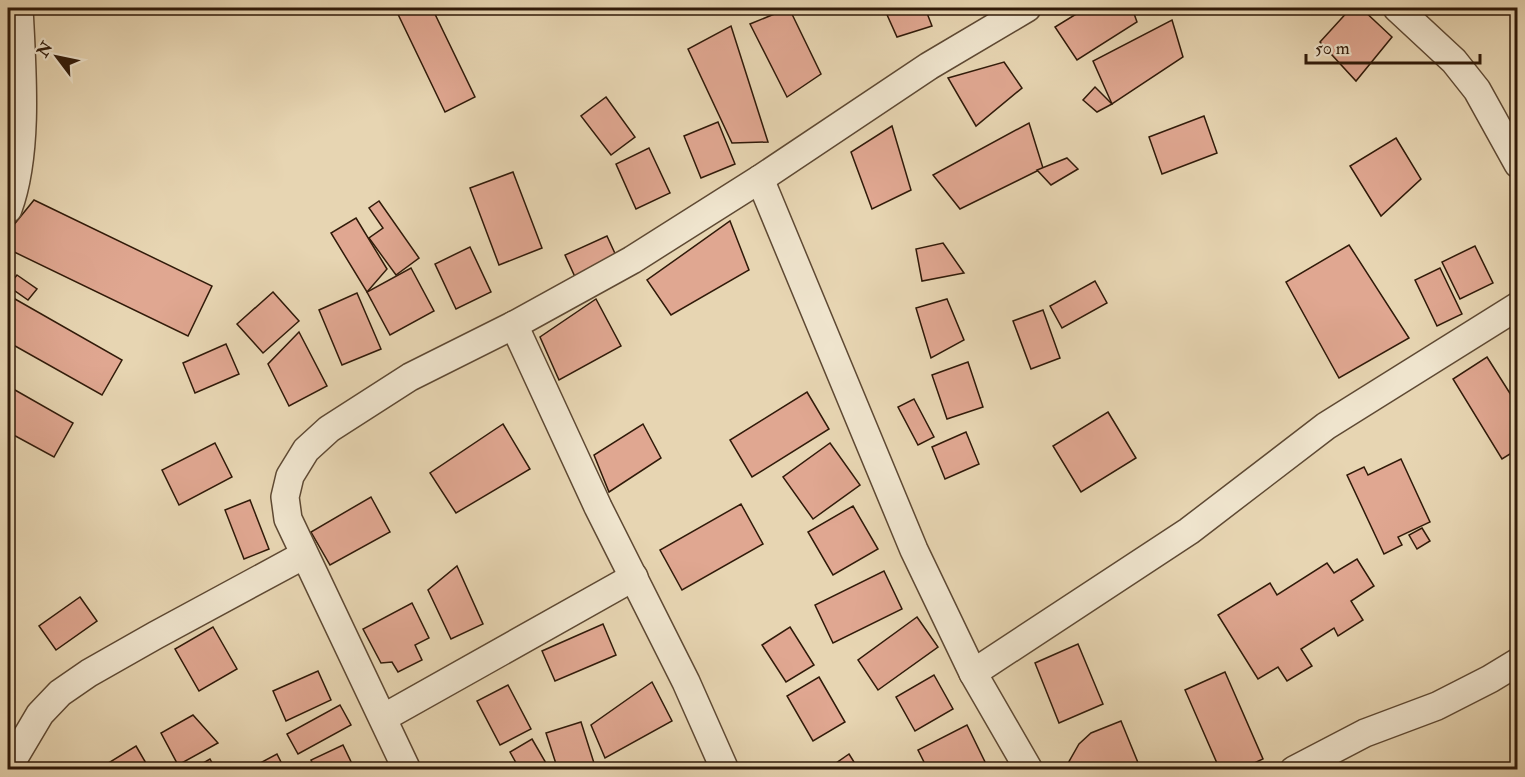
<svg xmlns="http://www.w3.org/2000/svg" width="1525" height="777" font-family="'IM FELL Double Pica',serif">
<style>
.building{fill:#e0a791;stroke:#301a09;stroke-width:1.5}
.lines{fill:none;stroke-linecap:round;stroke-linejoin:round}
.street-casing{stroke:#5e4933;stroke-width:30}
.street{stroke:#efe4cd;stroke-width:27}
</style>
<rect width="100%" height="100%" fill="#e7d5b2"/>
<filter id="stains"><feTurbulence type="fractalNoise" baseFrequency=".00333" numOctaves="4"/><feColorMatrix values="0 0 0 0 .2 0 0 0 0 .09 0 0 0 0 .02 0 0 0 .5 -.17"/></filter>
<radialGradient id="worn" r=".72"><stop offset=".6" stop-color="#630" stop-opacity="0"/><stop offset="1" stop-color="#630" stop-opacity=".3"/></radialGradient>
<!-- building -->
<g class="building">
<path d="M 395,8 L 432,8 L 475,97 L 445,112 Z"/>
<path d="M 789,8 L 821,74 L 787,97 L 750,24 Z"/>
<path d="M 884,8 L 925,8 L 932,26 L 897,37 Z"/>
<path d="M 1086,8 L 1132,8 L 1137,22 L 1077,60 L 1055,27 Z"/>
<path d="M 1351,8 L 1361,8 L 1392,37 L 1356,81 L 1320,42 Z"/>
<path d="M 1172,20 L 1183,57 L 1112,104 L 1093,61 Z"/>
<path d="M 731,26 L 768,142 L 732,143 L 688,49 Z"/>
<path d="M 1004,62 L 1022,88 L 976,126 L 948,78 Z"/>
<path d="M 1095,87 L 1112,104 L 1097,112 L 1083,100 Z"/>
<path d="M 606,97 L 635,137 L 611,155 L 581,116 Z"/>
<path d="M 1204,116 L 1217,153 L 1162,174 L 1149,137 Z"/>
<path d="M 718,122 L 735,164 L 701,178 L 684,136 Z"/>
<path d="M 1029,123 L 1043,168 L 960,209 L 933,175 Z"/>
<path d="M 892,126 L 911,190 L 872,209 L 851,152 Z"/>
<path d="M 1396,138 L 1421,179 L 1381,216 L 1350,166 Z"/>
<path d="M 649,148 L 670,193 L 636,209 L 616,164 Z"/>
<path d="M 1067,158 L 1078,169 L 1051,185 L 1037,170 Z"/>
<path d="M 513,172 L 542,248 L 499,265 L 470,188 Z"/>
<path d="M 34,200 L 212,286 L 188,336 L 8,249 L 8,232 Z"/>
<path d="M 379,201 L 419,258 L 396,275 L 369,238 L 383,228 L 369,208 Z"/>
<path d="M 356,218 L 387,269 L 367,292 L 331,233 Z"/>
<path d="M 730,221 L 749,270 L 671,315 L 647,280 Z"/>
<path d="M 607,236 L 618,260 L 576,279 L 565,255 Z"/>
<path d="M 943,243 L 964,273 L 922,281 L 916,249 Z"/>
<path d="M 1349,245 L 1409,338 L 1339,378 L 1286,282 Z"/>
<path d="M 1475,246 L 1493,283 L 1460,299 L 1442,262 Z"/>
<path d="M 470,247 L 491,292 L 456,309 L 435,264 Z"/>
<path d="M 411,268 L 434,311 L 390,335 L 367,292 Z"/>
<path d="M 1440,268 L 1462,314 L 1437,326 L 1415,280 Z"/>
<path d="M 17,275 L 37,289 L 28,300 L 8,286 Z"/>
<path d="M 1095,281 L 1107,303 L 1062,328 L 1050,306 Z"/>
<path d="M 273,292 L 299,321 L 263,353 L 237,324 Z"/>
<path d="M 357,293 L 381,349 L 342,365 L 319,310 Z"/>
<path d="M 8,295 L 122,360 L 102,395 L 8,342 Z"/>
<path d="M 596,299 L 621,346 L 559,380 L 540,337 Z"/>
<path d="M 947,299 L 964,340 L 931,358 L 916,308 Z"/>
<path d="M 1043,310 L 1060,358 L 1031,369 L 1013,321 Z"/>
<path d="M 299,332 L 327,386 L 289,406 L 268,364 Z"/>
<path d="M 226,344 L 239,374 L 195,393 L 183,363 Z"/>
<path d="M 1487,357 L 1518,406 L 1518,449 L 1502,459 L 1453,379 Z"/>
<path d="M 968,362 L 983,407 L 947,419 L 932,375 Z"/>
<path d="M 8,386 L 73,423 L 54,457 L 8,432 Z"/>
<path d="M 807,392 L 829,429 L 752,477 L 730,440 Z"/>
<path d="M 914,399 L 934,437 L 918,445 L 898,407 Z"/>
<path d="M 1108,412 L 1136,458 L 1081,492 L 1053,446 Z"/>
<path d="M 503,424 L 530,469 L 456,513 L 430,473 Z"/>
<path d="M 643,424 L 661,458 L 609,492 L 594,455 Z"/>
<path d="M 966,432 L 979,464 L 945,479 L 932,447 Z"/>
<path d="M 215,443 L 232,477 L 179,505 L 162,470 Z"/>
<path d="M 830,443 L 860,485 L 813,519 L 783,477 Z"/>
<path d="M 1401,459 L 1430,522 L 1398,537 L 1402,545 L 1384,554 L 1347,475 L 1364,467 L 1368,475 Z"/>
<path d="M 371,497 L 390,532 L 330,565 L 311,532 Z"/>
<path d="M 250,500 L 269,549 L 244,559 L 225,510 Z"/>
<path d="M 741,504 L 763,544 L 682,590 L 660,550 Z"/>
<path d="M 853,506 L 878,549 L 833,575 L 808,532 Z"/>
<path d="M 1422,528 L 1430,541 L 1417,549 L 1409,535 Z"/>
<path d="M 1357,559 L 1374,586 L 1351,601 L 1363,620 L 1338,636 L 1334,628 L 1301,649 L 1312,666 L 1287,681 L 1278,667 L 1258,679 L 1218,615 L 1270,583 L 1277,595 L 1327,563 L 1334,573 Z"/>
<path d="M 457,566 L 483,624 L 451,639 L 428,590 Z"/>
<path d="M 884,571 L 902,609 L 833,643 L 815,605 Z"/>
<path d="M 80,597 L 97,621 L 56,650 L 39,626 Z"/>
<path d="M 412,603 L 429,638 L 415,645 L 422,660 L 398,672 L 392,662 L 381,663 L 363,629 Z"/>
<path d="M 917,617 L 938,647 L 878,690 L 858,660 Z"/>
<path d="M 603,624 L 616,655 L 555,681 L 542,651 Z"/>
<path d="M 213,627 L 237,669 L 199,691 L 175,649 Z"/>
<path d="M 790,627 L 814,665 L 786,682 L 762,645 Z"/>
<path d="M 1078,644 L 1103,704 L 1059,723 L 1035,663 Z"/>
<path d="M 318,671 L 331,700 L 286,721 L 273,691 Z"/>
<path d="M 1225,672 L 1263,759 L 1239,770 L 1220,770 L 1185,690 Z"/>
<path d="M 934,675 L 953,709 L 915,731 L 896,697 Z"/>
<path d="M 819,677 L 845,722 L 813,741 L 787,696 Z"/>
<path d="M 652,682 L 672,721 L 605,758 L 591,725 Z"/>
<path d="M 508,685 L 531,729 L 500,745 L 477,701 Z"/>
<path d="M 340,705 L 351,725 L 298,754 L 287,734 Z"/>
<path d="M 193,715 L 218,743 L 178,765 L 161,733 Z"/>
<path d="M 1121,721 L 1141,770 L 1069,770 L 1067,765 L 1079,744 L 1091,733 Z"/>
<path d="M 581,722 L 594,763 L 575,770 L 558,770 L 546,733 Z"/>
<path d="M 967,725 L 988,768 L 928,770 L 918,750 Z"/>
<path d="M 532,739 L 550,770 L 520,770 L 510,752 Z"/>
<path d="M 343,745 L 355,770 L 316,770 L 311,760 Z"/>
<path d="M 136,746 L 150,770 L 97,770 Z"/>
<path d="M 277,754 L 285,770 L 247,770 Z"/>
<path d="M 849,754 L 859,770 L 826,770 Z"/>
<path d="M 210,759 L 216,770 L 191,770 Z"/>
</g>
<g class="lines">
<defs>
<g id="street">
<path d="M 1397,8 L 1454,61 L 1477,90 L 1518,164"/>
<path d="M 760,179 L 914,550 L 973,673 L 1029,770"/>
<path d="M 8,209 C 29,152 22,68 19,8"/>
<path d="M 514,325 L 598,507 L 686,682 L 725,770"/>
<path d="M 973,673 L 1189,531 L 1326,426 L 1518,306"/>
<path d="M 383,718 L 634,577"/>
<path d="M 8,768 L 40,714 L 60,693 L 89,673 L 156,635 L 304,555"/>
<path d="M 407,770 L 288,519 L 285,497 L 290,476 L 306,450 L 329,429 L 410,377 L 514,325 L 632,260 L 760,179 L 929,66 L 1027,8"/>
<path d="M 1294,770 L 1365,733 L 1437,706 L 1490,679 L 1518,662"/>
</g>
</defs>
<!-- street casing -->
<use href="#street" class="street-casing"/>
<!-- street -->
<use href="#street" class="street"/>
</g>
<!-- margin -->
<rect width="1525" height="777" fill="none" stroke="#e7d5b2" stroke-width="30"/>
<rect x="9" y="9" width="1507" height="759" fill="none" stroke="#301a09" stroke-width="3"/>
<rect x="15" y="15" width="1495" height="747" fill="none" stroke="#301a09" stroke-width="1.5"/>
<!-- north arrow -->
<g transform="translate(57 57) rotate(302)" stroke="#efe4cd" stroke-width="4.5" paint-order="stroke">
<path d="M0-4.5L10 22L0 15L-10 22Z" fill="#301a09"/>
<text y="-9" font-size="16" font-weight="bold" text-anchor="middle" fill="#301a09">N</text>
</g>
<!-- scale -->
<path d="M1306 54v9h174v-9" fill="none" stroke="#301a09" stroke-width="3"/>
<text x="1315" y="54" font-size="18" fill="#301a09" stroke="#efe4cd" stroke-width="4.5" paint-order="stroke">50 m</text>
<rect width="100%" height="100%" filter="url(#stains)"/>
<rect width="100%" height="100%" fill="url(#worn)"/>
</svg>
